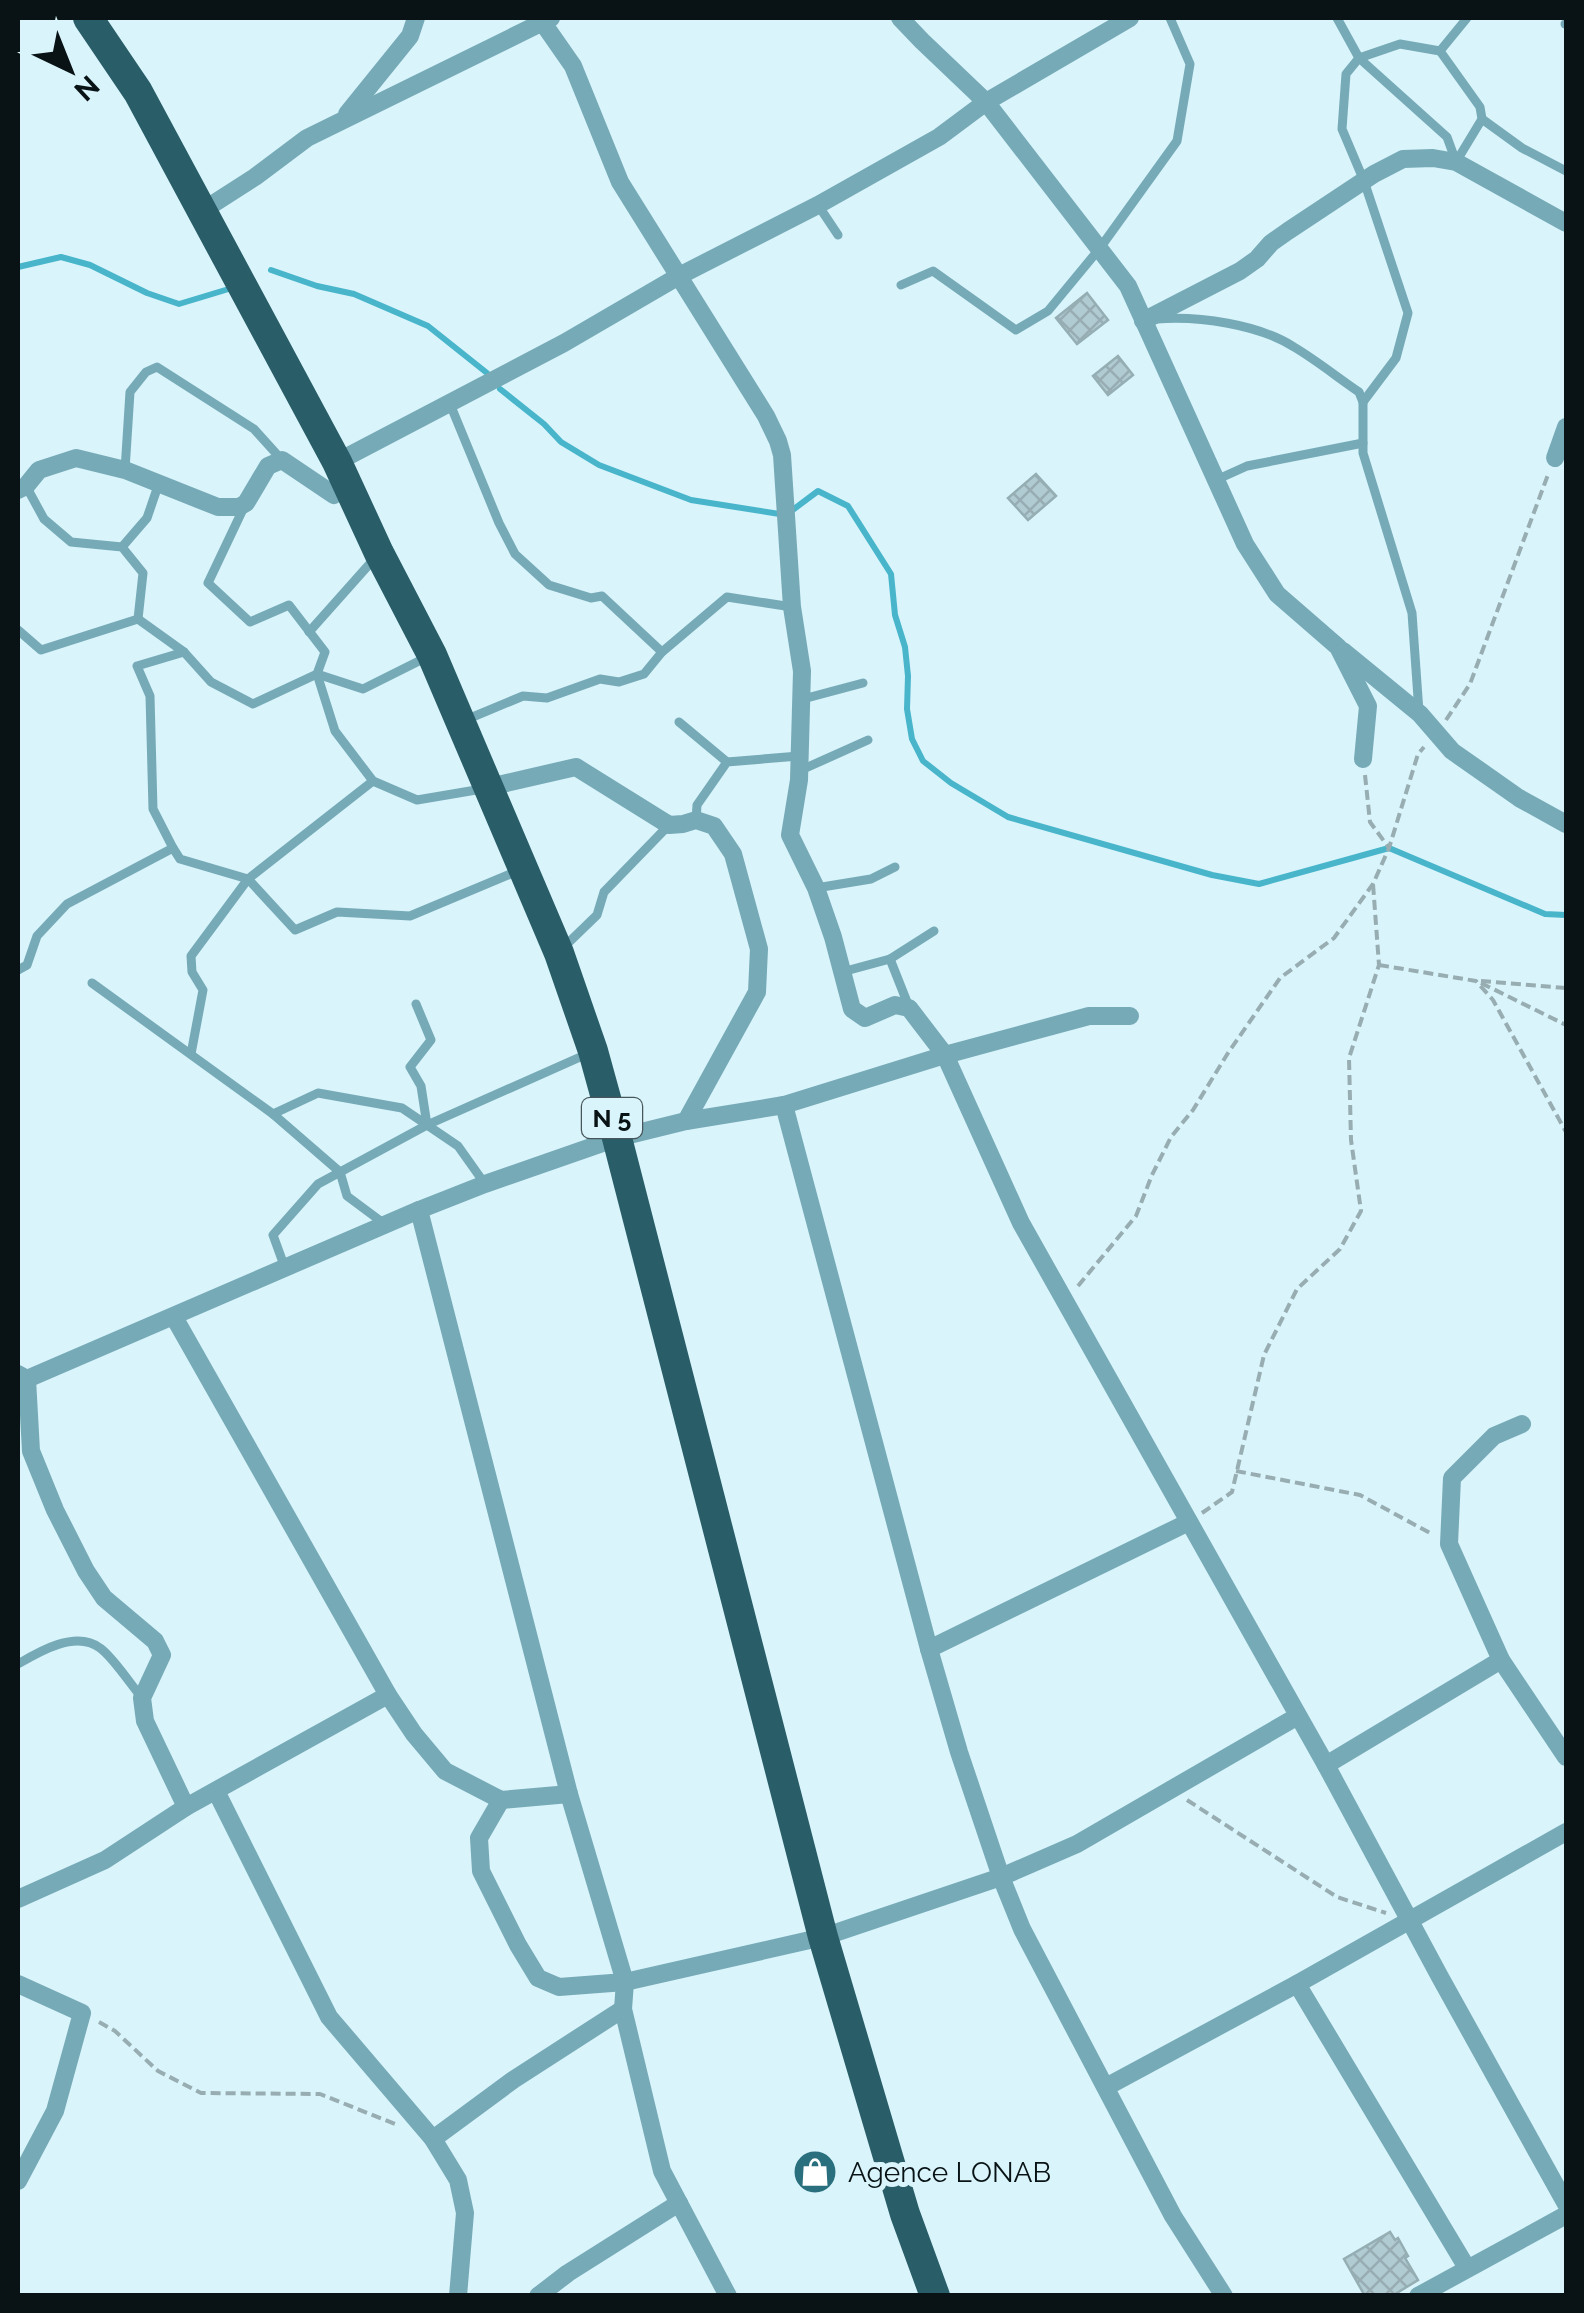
<svg xmlns="http://www.w3.org/2000/svg" width="1584" height="2313" font-family="Raleway,sans-serif">
<style>
.lines{fill:none;stroke-linecap:round;stroke-linejoin:round}
.stream{stroke:#49b5cb;stroke-width:6}
.building{fill:url(#building-cross-hatch);stroke:#94aeb4;stroke-width:2.5}
.path{stroke:#97adb2;stroke-width:4;stroke-dasharray:10 5;stroke-linecap:butt}
.service{stroke:#76aab7;stroke-width:9}
.minor{stroke:#76aab7;stroke-width:18}
.trunk{stroke:#295e69;stroke-width:30}
.labels{text-anchor:middle;stroke-width:10;stroke-linejoin:round;paint-order:stroke}
.shield{fill:#d9f4fb;stroke:#47565a;stroke-width:2.5}
.shield-label{font-size:25px;font-weight:bold;fill:#091315}
.poi-label{font-size:28px;fill:#091315;stroke:#d9f4fb;text-anchor:start}
</style>
<defs>
<pattern id="building-cross-hatch" width="8" height="8" patternUnits="userSpaceOnUse" patternTransform="scale(2.5)"><rect width="8" height="8" fill="#b1cbd2"/><path d="M0 0l8 8M0 8l8-8" fill="none" stroke="#97adb3"/></pattern>
</defs>
<rect width="100%" height="100%" fill="#d9f4fb"/>
<g class="lines">
<!-- stream -->
<g class="stream">
<path d="M 18,267 L 61,257 L 90,265 L 147,293 L 179,304 L 232,288"/>
<path d="M 271,270 L 317,286 L 354,294 L 428,326 L 487,373"/>
<path d="M 500,389 L 544,424 L 561,442 L 599,465 L 691,500 L 786,515 L 818,491 L 848,506 L 891,574 L 895,615 L 905,647 L 908,676 L 907,709 L 912,739 L 923,761 L 951,783 L 1008,817 L 1212,875 L 1259,884 L 1389,848 L 1545,914 L 1566,915"/>
</g>
</g>
<!-- building -->
<g class="building">
<path d="M 1087,293 L 1108,320 L 1077,344 L 1056,318 Z"/>
<path d="M 1118,356 L 1133,375 L 1108,395 L 1093,376 Z"/>
<path d="M 1036,474 L 1056,496 L 1028,520 L 1008,498 Z"/>
<path d="M 1390,2232 L 1395,2240 L 1398,2238 L 1408,2256 L 1405,2258 L 1418,2280 L 1392,2296 L 1365,2296 L 1344,2259 Z"/>
</g>
<g class="lines">
<!-- path -->
<g class="path">
<path d="M 1446,720 L 1470,684 L 1549,472"/>
<path d="M 1365,775 L 1370,822 L 1389,848"/>
<path d="M 1379,965 L 1476,981 L 1493,1000 L 1566,1132"/>
<path d="M 1481,981 L 1566,988"/>
<path d="M 1481,983 L 1566,1025"/>
<path d="M 1078,1286 L 1136,1216 L 1152,1175 L 1171,1137 L 1193,1110 L 1228,1053 L 1280,978 L 1334,938 L 1373,884 L 1389,848 L 1418,754 L 1424,747"/>
<path d="M 1236,1471 L 1360,1495 L 1430,1533"/>
<path d="M 1202,1513 L 1232,1492 L 1264,1355 L 1297,1289 L 1340,1249 L 1361,1211 L 1351,1140 L 1349,1058 L 1379,965 L 1373,884"/>
<path d="M 1187,1800 L 1337,1897 L 1386,1913"/>
<path d="M 99,2022 L 115,2031 L 158,2071 L 201,2093 L 320,2094 L 395,2124"/>
</g>
<!-- service -->
<g class="service">
<path d="M 1337,18 L 1359,58 L 1447,137 L 1455,159"/>
<path d="M 1565,24 L 1566,24"/>
<path d="M 1482,119 L 1522,148 L 1566,171"/>
<path d="M 1456,162 L 1482,119 L 1480,107 L 1440,51 L 1467,18"/>
<path d="M 818,205 L 838,235"/>
<path d="M 901,285 L 933,271 L 1016,330 L 1048,311 L 1100,248 L 1177,141 L 1190,64 L 1170,18"/>
<path d="M 1157,319 C 1199,316 1258,324 1294,347 C 1316,360 1337,377 1359,392 L 1363,402 L 1363,453 L 1412,613 L 1419,712"/>
<path d="M 1363,402 L 1396,358 L 1408,313 L 1364,181 L 1342,129 L 1346,74 L 1359,58 L 1400,44 L 1440,51"/>
<path d="M 450,404 L 499,523 L 515,554 L 549,585 L 591,598 L 602,596 L 662,652"/>
<path d="M 125,470 L 130,392 L 146,372 L 157,367 L 254,429 L 282,460"/>
<path d="M 1216,480 L 1247,466 L 1363,443"/>
<path d="M 245,505 L 208,583 L 250,622 L 289,605 L 325,652 L 317,674 L 335,731 L 373,781 L 417,800 L 482,789"/>
<path d="M 122,547 L 147,518 L 159,483"/>
<path d="M 138,619 L 184,652 L 211,682 L 253,704 L 317,674 L 363,689 L 429,656"/>
<path d="M 18,630 L 41,650 L 138,619 L 143,573 L 122,547 L 71,542 L 44,519 L 26,486"/>
<path d="M 309,632 L 374,559"/>
<path d="M 803,699 L 863,683"/>
<path d="M 463,721 L 523,696 L 547,698 L 600,679 L 619,682 L 644,674 L 662,652 L 727,597 L 792,607"/>
<path d="M 679,722 L 727,762"/>
<path d="M 799,771 L 868,740"/>
<path d="M 696,820 L 697,805 L 727,762 L 799,756"/>
<path d="M 173,848 L 153,809 L 150,696 L 137,666 L 184,652"/>
<path d="M 816,888 L 871,879 L 895,867"/>
<path d="M 565,946 L 597,915 L 604,892 L 669,825"/>
<path d="M 890,959 L 909,1007"/>
<path d="M 18,970 L 27,965 L 37,936 L 67,904 L 173,848 L 180,859 L 248,879 L 295,930 L 337,912 L 410,916 L 520,870"/>
<path d="M 842,972 L 890,959 L 934,931"/>
<path d="M 92,983 L 273,1114 L 318,1093 L 402,1108 L 458,1146 L 485,1184"/>
<path d="M 416,1004 L 431,1040 L 410,1067 L 421,1086 L 427,1125"/>
<path d="M 191,1054 L 203,990 L 192,972 L 191,956 L 248,879 L 373,781"/>
<path d="M 273,1114 L 340,1172 L 347,1196 L 386,1225"/>
<path d="M 285,1268 L 273,1235 L 318,1184 L 427,1125 L 587,1054"/>
<path d="M 18,1664 C 40,1651 76,1630 100,1648 C 113,1657 131,1685 142,1698"/>
</g>
<!-- minor -->
<g class="minor">
<path d="M 900,18 L 922,41 L 986,102 L 1128,286 L 1245,544 L 1277,594 L 1338,647 L 1368,706 L 1363,759"/>
<path d="M 543,23 L 573,66 L 620,182 L 766,416 L 778,441 L 782,455 L 792,607 L 802,671 L 799,780 L 790,835 L 816,888 L 833,937 L 852,1009 L 865,1018 L 895,1005 L 909,1008 L 945,1055 L 1021,1223 L 1326,1765 L 1440,1977 L 1566,2204"/>
<path d="M 347,114 L 410,36 L 416,18"/>
<path d="M 202,211 L 255,177 L 307,138 L 551,18"/>
<path d="M 1143,321 L 1240,271 L 1257,259 L 1271,243 L 1288,231 L 1374,174 L 1403,159 L 1433,158 L 1456,162 L 1566,223"/>
<path d="M 1555,458 L 1566,427"/>
<path d="M 337,462 L 564,343 L 679,276 L 818,205 L 939,137 L 986,102 L 1130,18"/>
<path d="M 18,490 L 26,486 L 39,470 L 76,458 L 125,470 L 218,507 L 239,507 L 246,503 L 268,466 L 282,460 L 334,495 L 347,484"/>
<path d="M 1343,651 L 1420,714 L 1452,751 L 1519,798 L 1566,824"/>
<path d="M 489,787 L 576,767 L 669,825 L 683,824 L 696,820 L 714,826 L 733,854 L 759,949 L 757,992 L 686,1121"/>
<path d="M 784,1105 L 929,1649 L 959,1752 L 1001,1877 L 1022,1929 L 1173,2216 L 1224,2296"/>
<path d="M 419,1210 L 569,1794 L 625,1982 L 623,2009 L 662,2171 L 728,2296"/>
<path d="M 174,1317 L 388,1695 L 414,1734 L 445,1771 L 501,1800 L 569,1794"/>
<path d="M 18,1374 L 27,1379 L 419,1210 L 485,1184 L 617,1138 L 686,1121 L 784,1105 L 945,1055 L 1089,1016 L 1130,1016"/>
<path d="M 27,1379 L 31,1451 L 55,1510 L 86,1571 L 104,1598 L 155,1641 L 162,1655 L 142,1698 L 145,1721 L 186,1807"/>
<path d="M 1522,1424 L 1494,1436 L 1452,1478 L 1449,1544 L 1501,1660 L 1566,1757"/>
<path d="M 929,1649 L 1189,1522"/>
<path d="M 1326,1765 L 1501,1660"/>
<path d="M 216,1791 L 329,2017 L 433,2139 L 458,2180 L 465,2213 L 458,2296"/>
<path d="M 501,1800 L 479,1838 L 481,1871 L 518,1945 L 538,1978 L 559,1987 L 625,1982 L 823,1937 L 1001,1877 L 1077,1844 L 1298,1716"/>
<path d="M 18,1899 L 105,1860 L 186,1807 L 388,1695"/>
<path d="M 18,1984 L 82,2013 L 55,2111 L 18,2181"/>
<path d="M 1297,1984 L 1467,2268"/>
<path d="M 1106,2087 L 1297,1984 L 1566,1832"/>
<path d="M 433,2139 L 513,2080 L 623,2009"/>
<path d="M 538,2296 L 568,2273 L 679,2203"/>
<path d="M 1418,2296 L 1566,2215"/>
</g>
<!-- trunk -->
<path class="trunk" d="M 88,18 L 138,92 L 337,462 L 379,553 L 432,655 L 559,953 L 593,1051 L 617,1138 L 823,1937 L 905,2214 L 935,2296"/>
</g>
<!-- icons -->
<defs>
<symbol id="shop-disc" viewBox="-11 -11 22 22"><circle r="9.5" fill="#2a6f7e" stroke="#d9f4fb"/><path d="M-5-2.5h2.3a2.7 3.5 0 0 1 5.4 0H5L5.5 6h-11ZM-1.5-2.5h3a1.5 2.3 0 0 0-3 0Z" fill="#fff"/></symbol>
</defs>
<g fill-rule="evenodd">
<use href="#shop-disc" x="790" y="2147" width="50" height="50"/>
</g>
<g class="labels">
<!-- shield labels -->
<rect class="shield" x="582" y="1098" width="60" height="40" rx="8"/>
<g class="shield-label">
<text x="612" y="1127">N 5</text>
</g>
<!-- poi labels -->
<g class="poi-label">
<text x="848" y="2182">Agence LONAB</text>
</g>
</g>
<!-- border -->
<rect width="1584" height="2313" fill="none" stroke="#091315" stroke-width="40"/>
<!-- north arrow -->
<g transform="translate(70 70) rotate(137)" stroke="#d9f4fb" stroke-width="8" paint-order="stroke">
<path d="M0-8L18 38L0 25L-18 38Z" fill="#091315"/>
<text y="-15" font-size="28" font-weight="bold" text-anchor="middle" fill="#091315">N</text>
</g>
</svg>
